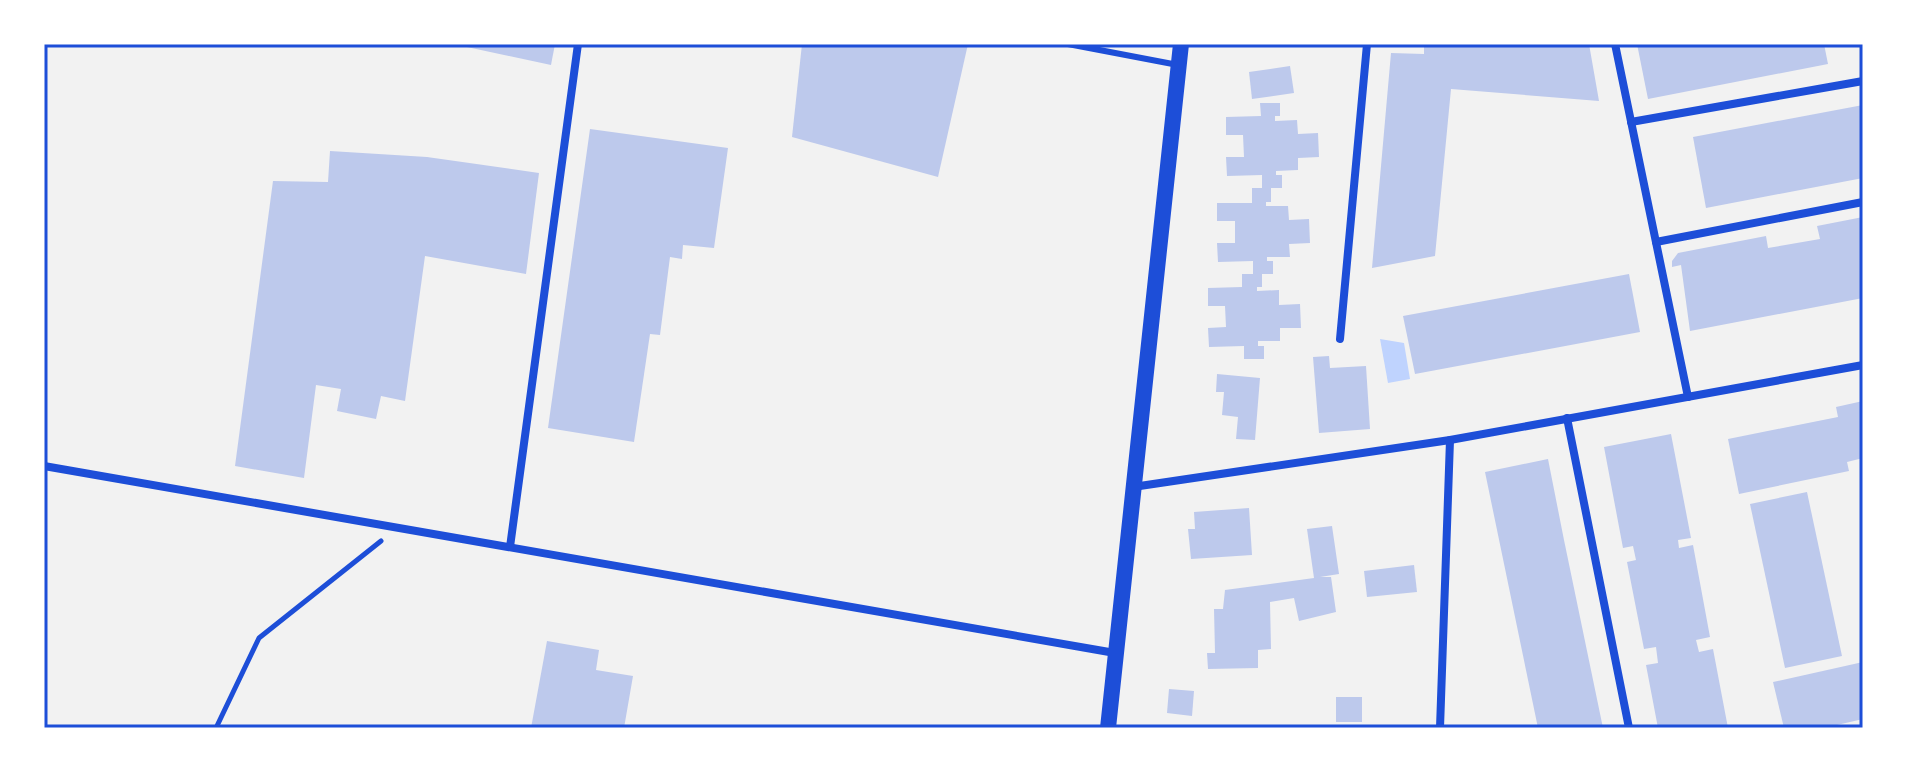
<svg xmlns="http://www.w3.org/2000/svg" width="1907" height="772" font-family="'Open Sans',sans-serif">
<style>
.water{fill:#bfd3fe}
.building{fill:#bdc9ec}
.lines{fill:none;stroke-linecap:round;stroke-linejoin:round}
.path{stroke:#1d4ed8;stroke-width:5}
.service{stroke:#1d4ed8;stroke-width:6}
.minor{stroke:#1d4ed8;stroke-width:8}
.secondary{stroke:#1d4ed8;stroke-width:16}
.neatline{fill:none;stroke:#1d4ed8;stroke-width:3}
</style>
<rect width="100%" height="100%" fill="#f2f2f2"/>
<!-- water -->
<path class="water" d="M 1380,339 L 1404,343 L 1410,379 L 1388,383 Z"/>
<!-- building -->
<g class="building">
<path d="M 453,44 L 555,44 L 551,65 Z"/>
<path d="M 802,44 L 968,44 L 938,177 L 792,137 Z"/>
<path d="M 1424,44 L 1589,44 L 1599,101 L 1451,89 L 1435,256 L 1372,268 L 1391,53 L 1424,54 Z"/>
<path d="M 1637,44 L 1824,44 L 1828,64 L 1648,99 Z"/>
<path d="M 1290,66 L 1294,93 L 1252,99 L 1249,72 Z"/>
<path d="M 1260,103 L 1280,103 L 1280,116 L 1275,116 L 1275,121 L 1297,120 L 1298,134 L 1318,133 L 1319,157 L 1298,158 L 1298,170 L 1276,171 L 1276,175 L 1282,175 L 1282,188 L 1271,188 L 1271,202 L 1266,202 L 1266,206 L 1288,206 L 1289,220 L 1309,219 L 1310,243 L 1289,244 L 1290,257 L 1267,257 L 1267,261 L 1273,261 L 1273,274 L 1262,274 L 1262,287 L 1257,287 L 1257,291 L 1279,290 L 1279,305 L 1300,304 L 1301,328 L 1280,328 L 1280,341 L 1258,341 L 1258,346 L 1264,346 L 1264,359 L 1244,359 L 1244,346 L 1209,347 L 1208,328 L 1226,327 L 1225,306 L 1208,306 L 1208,288 L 1242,287 L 1242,274 L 1253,274 L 1253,261 L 1218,262 L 1217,243 L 1235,243 L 1235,221 L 1217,221 L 1217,203 L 1252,203 L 1252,188 L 1262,188 L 1262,175 L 1227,176 L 1226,157 L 1244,157 L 1243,135 L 1226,135 L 1226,117 L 1261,116 Z"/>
<path d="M 1863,105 L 1863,178 L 1706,208 L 1693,137 Z"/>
<path d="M 590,129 L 728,148 L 714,248 L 683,245 L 682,259 L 670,257 L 660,335 L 650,334 L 634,442 L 548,428 Z"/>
<path d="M 330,151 L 427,157 L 539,173 L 526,274 L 425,256 L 405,401 L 381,396 L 376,419 L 337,411 L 341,389 L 316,385 L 304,478 L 235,466 L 273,181 L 328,182 Z"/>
<path d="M 1863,217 L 1863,298 L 1690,331 L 1681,265 L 1672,267 L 1672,261 L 1678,253 L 1766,236 L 1768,248 L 1820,239 L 1817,226 Z"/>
<path d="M 1629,274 L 1640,332 L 1415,374 L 1403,316 Z"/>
<path d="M 1329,356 L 1330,368 L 1366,366 L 1370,429 L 1319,433 L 1313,357 Z"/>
<path d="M 1217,374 L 1260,378 L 1255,440 L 1236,439 L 1238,417 L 1222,415 L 1224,392 L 1216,392 Z"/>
<path d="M 1863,401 L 1863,458 L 1847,462 L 1849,471 L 1739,494 L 1728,439 L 1838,417 L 1836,407 Z"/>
<path d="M 1671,434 L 1691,538 L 1678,540 L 1679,548 L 1693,545 L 1710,637 L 1696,640 L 1699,652 L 1713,649 L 1728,728 L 1658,728 L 1646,665 L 1658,663 L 1656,647 L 1644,649 L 1627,562 L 1636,560 L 1633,546 L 1623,548 L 1604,447 Z"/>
<path d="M 1548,459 L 1564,540 L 1603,728 L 1538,728 L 1485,472 Z"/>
<path d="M 1807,492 L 1842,656 L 1785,668 L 1750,504 Z"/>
<path d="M 1249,508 L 1252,555 L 1191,559 L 1188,529 L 1195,529 L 1194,512 Z"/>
<path d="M 1332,526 L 1339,574 L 1320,577 L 1331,577 L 1336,612 L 1299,621 L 1294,598 L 1270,602 L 1271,649 L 1258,650 L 1258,668 L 1208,669 L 1207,653 L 1215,653 L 1214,609 L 1223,609 L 1225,590 L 1314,578 L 1307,529 Z"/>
<path d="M 1414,565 L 1417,592 L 1367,597 L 1364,571 Z"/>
<path d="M 547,641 L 599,650 L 596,670 L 633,676 L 624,728 L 531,728 Z"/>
<path d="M 1863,662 L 1863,719 L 1824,728 L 1784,728 L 1773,682 Z"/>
<path d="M 1169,689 L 1194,691 L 1192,716 L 1167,713 Z"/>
<rect x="1336" y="697" width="26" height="25"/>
</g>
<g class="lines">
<!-- path -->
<path class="path" d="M 216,728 L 259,638 L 381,541"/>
<!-- service -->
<path class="service" d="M 1068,44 L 1178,65"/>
<!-- minor -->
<g class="minor">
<path d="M 1615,44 L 1688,397"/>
<path d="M 1631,122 L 1863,81"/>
<path d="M 1656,242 L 1863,202"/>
<path d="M 1340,339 L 1367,44"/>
<path d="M 1567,418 L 1629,728"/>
<path d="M 44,466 L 1115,653"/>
<path d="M 1133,487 L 1450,440 L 1863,365"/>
<path d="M 510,547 L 578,44"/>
<path d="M 1440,728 L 1450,440"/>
</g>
<!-- secondary -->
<path class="secondary" d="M 1108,728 L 1181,44"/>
</g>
<!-- border -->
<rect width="1907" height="772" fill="none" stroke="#ffffff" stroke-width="92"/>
<rect x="46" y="46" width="1815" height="680" class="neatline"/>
</svg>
